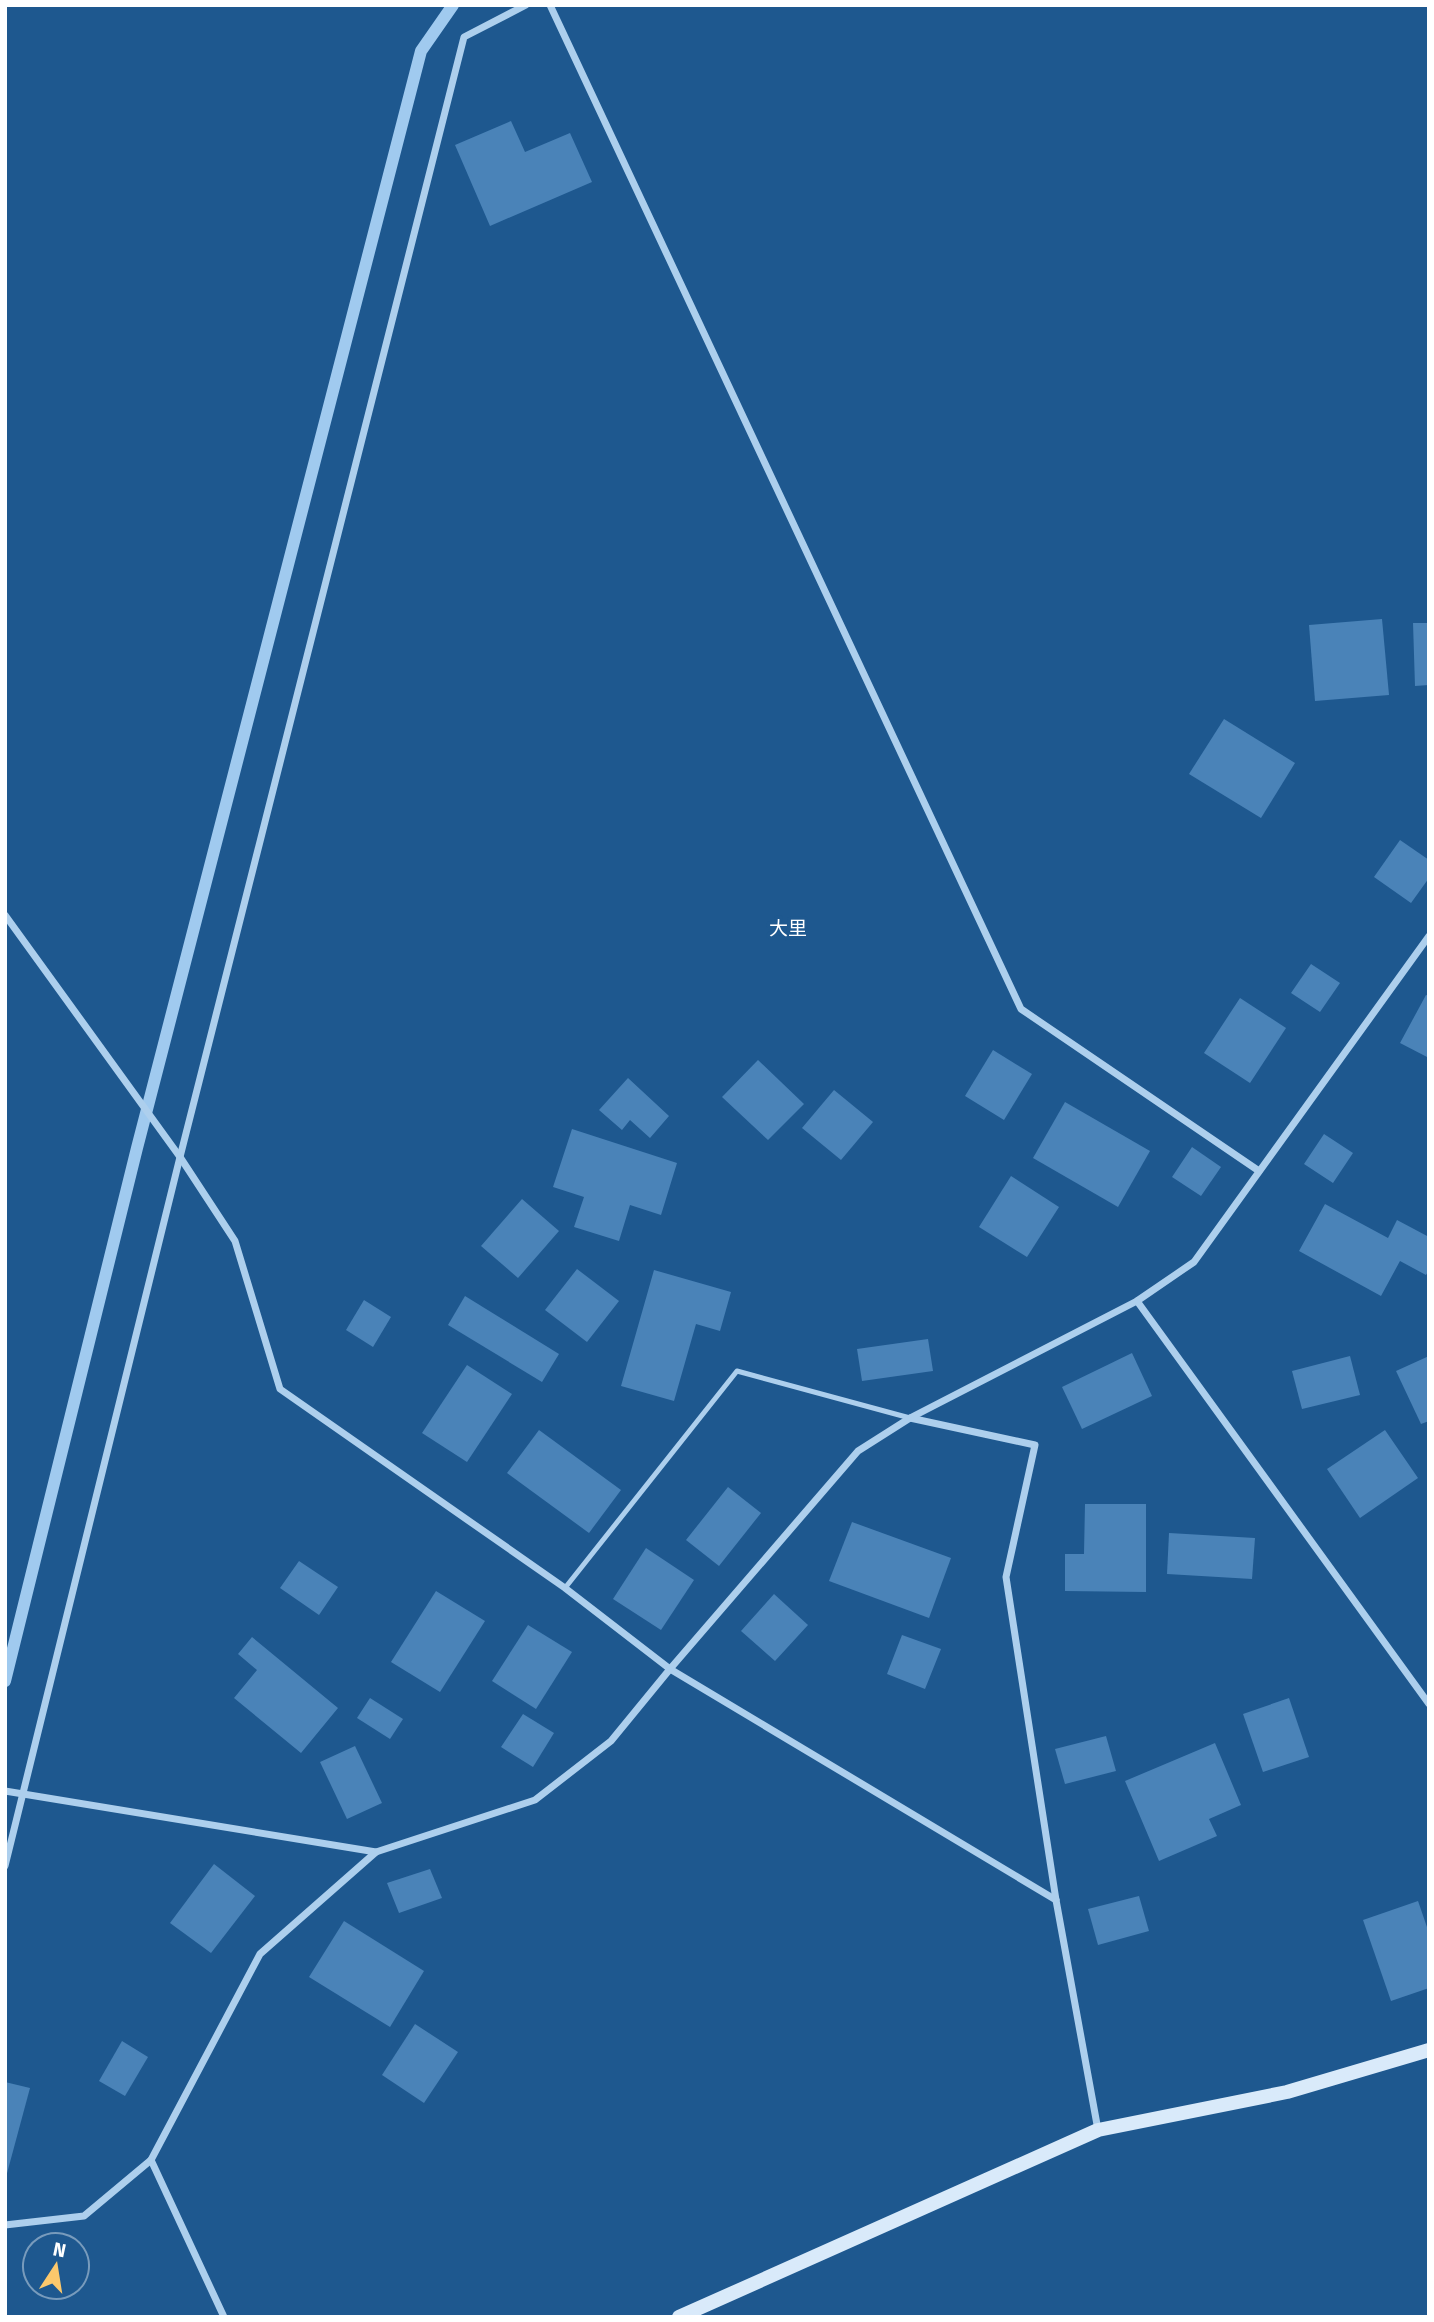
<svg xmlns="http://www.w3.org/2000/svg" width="1434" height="2322" font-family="'Fira Sans','Noto Sans JP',sans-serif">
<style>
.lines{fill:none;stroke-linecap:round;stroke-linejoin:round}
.stream{stroke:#a0caef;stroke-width:12}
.building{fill:#4a83b8}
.lane{stroke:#adcfed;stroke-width:5}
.street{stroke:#adcfed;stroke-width:7}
.secondary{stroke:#d9eafa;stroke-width:14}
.labels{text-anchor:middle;stroke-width:7;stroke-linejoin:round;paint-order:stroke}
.neighbourhood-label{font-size:19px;fill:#fff;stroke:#1e588f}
</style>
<rect width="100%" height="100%" fill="#1e588f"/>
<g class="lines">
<!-- stream -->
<path class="stream" d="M 5,1681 L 137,1148 L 421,51 L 453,5"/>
</g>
<!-- building -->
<g class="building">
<path d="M 511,121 L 525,152 L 570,133 L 592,182 L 490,226 L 455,145 Z"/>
<path d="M 1382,619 L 1389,695 L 1315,701 L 1309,625 Z"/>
<path d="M 1413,623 L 1429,623 L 1429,685 L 1415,686 Z"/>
<path d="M 1224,719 L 1295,763 L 1261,818 L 1189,774 Z"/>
<path d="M 1400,840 L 1429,860 L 1429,878 L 1411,903 L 1374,877 Z"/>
<path d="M 1311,964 L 1340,983 L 1320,1012 L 1291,993 Z"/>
<path d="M 1426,995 L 1429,996 L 1429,1058 L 1400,1043 Z"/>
<path d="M 1240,998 L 1286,1028 L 1250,1083 L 1204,1053 Z"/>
<path d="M 993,1050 L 1032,1074 L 1004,1120 L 965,1096 Z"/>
<path d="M 758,1060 L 804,1104 L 768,1140 L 722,1097 Z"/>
<path d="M 628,1078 L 669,1116 L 650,1138 L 630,1120 L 622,1130 L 599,1110 Z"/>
<path d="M 834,1090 L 873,1122 L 841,1160 L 802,1128 Z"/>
<path d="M 1065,1102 L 1150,1151 L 1118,1207 L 1033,1158 Z"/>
<path d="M 572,1129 L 677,1163 L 661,1215 L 630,1205 L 619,1241 L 574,1227 L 584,1197 L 553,1187 Z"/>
<path d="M 1324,1134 L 1353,1153 L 1333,1183 L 1304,1164 Z"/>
<path d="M 1192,1147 L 1221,1167 L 1201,1196 L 1172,1177 Z"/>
<path d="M 1011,1176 L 1059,1207 L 1027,1257 L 979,1227 Z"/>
<path d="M 522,1199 L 559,1231 L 518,1278 L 481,1246 Z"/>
<path d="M 1325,1204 L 1388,1238 L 1397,1220 L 1429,1237 L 1429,1270 L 1426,1275 L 1400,1261 L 1381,1296 L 1299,1251 Z"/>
<path d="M 577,1269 L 619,1301 L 587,1342 L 545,1310 Z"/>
<path d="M 654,1270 L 731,1292 L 720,1331 L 696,1324 L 674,1401 L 621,1386 Z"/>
<path d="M 465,1296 L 559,1354 L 542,1382 L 448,1325 Z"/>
<path d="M 364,1300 L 391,1317 L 373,1347 L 346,1330 Z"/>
<path d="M 928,1339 L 933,1371 L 862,1381 L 857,1349 Z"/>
<path d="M 1132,1353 L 1152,1396 L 1082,1429 L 1062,1387 Z"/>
<path d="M 1350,1356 L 1360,1395 L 1302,1409 L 1292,1371 Z"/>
<path d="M 1429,1356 L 1429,1421 L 1421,1424 L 1396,1371 Z"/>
<path d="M 467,1365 L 512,1394 L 467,1462 L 422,1433 Z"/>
<path d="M 539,1430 L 621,1490 L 589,1533 L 507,1473 Z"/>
<path d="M 1385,1430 L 1418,1478 L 1360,1518 L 1327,1469 Z"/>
<path d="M 728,1487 L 761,1513 L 719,1566 L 686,1540 Z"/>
<path d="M 1085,1504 L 1146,1504 L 1146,1592 L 1065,1591 L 1065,1554 L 1084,1554 Z"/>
<path d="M 852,1522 L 951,1558 L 929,1618 L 829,1581 Z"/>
<path d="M 1169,1533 L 1255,1538 L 1252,1579 L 1167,1574 Z"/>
<path d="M 646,1548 L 694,1580 L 661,1630 L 613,1599 Z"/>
<path d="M 299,1561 L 338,1587 L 319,1615 L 280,1588 Z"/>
<path d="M 436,1591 L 485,1621 L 440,1692 L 391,1662 Z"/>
<path d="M 774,1594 L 808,1625 L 775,1661 L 741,1631 Z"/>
<path d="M 528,1625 L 572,1652 L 536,1709 L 492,1681 Z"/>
<path d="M 902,1635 L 941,1649 L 925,1689 L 887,1674 Z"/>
<path d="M 252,1637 L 338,1708 L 301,1753 L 234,1698 L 257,1670 L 238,1654 Z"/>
<path d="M 370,1698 L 403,1719 L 390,1739 L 357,1718 Z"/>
<path d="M 1289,1698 L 1309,1757 L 1263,1772 L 1243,1714 Z"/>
<path d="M 523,1714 L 554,1733 L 533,1767 L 501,1747 Z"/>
<path d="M 1106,1736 L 1116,1771 L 1065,1784 L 1055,1749 Z"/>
<path d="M 1215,1743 L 1241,1805 L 1209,1819 L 1217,1836 L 1159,1861 L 1125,1781 Z"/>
<path d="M 355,1746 L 382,1803 L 347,1819 L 320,1762 Z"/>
<path d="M 214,1864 L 255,1896 L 211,1953 L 170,1923 Z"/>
<path d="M 430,1869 L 442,1898 L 399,1913 L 387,1883 Z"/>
<path d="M 1139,1896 L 1149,1931 L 1098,1945 L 1088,1909 Z"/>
<path d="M 1418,1901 L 1429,1933 L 1429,1988 L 1391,2001 L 1363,1920 Z"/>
<path d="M 344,1921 L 424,1971 L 390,2027 L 309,1977 Z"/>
<path d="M 415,2024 L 458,2052 L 424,2103 L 382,2075 Z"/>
<path d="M 122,2041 L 148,2057 L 125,2096 L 99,2081 Z"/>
<path d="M 5,2082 L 30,2088 L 6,2177 L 5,2177 Z"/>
</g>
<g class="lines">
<!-- lane -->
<path class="lane" d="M 565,1588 L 737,1371 L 910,1418"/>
<!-- street -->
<g class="street">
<path d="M 550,5 L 1021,1009 L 1259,1171"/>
<path d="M 5,915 L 180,1157 L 235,1241 L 280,1389 L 565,1588 L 670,1669 L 1056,1900"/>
<path d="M 1137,1301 L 1429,1704"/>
<path d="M 910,1418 L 1035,1445 L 1006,1577 L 1056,1900 L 1098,2130"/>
<path d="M 5,1791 L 376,1852"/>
<path d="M 5,1866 L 180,1157 L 464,37 L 526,5"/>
<path d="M 151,2160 L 224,2317"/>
<path d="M 5,2225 L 84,2216 L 151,2160 L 260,1954 L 376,1852 L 535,1800 L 611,1741 L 670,1669 L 858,1451 L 910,1418 L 1137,1301 L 1194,1262 L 1429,936"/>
</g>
<!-- secondary -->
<path class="secondary" d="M 679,2317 L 1098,2130 L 1287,2092 L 1429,2050"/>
</g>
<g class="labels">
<!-- neighbourhood labels -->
<g class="neighbourhood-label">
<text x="788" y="935">大里</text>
</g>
</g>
<!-- border -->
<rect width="1434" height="2322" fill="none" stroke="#ffffff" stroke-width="14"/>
<!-- north arrow -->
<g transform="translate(56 2266) rotate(12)"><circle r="33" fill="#1e588f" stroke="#789bbc" stroke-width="2"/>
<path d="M0-5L12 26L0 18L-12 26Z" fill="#fcc86c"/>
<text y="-10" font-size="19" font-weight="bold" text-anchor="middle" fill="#ffffff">N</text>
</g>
</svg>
